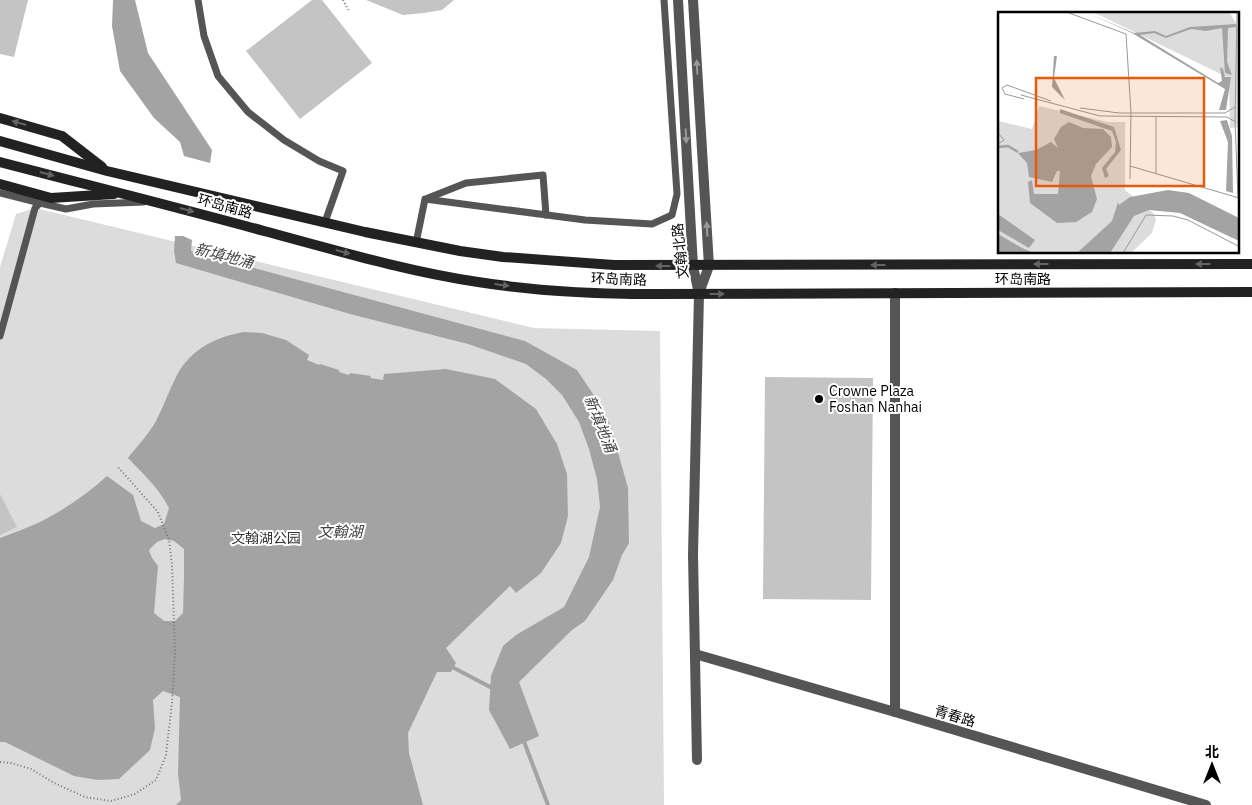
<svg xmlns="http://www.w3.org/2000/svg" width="1252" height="805" font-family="'IBM Plex Sans','Noto Sans SC',sans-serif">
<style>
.green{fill:#dcdcdc}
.water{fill:#a3a3a3;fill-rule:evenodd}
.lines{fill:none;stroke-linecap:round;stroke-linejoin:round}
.stream{stroke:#a3a3a3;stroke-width:4}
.building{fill:#c4c4c4}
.path{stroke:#777;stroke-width:2;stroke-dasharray:1 2.5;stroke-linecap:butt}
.service{stroke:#555;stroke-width:7}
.tertiary{stroke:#555;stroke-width:10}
.secondary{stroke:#222;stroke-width:10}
.oneway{fill:#999}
.oneway2{fill:#646464}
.poi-dot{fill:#000;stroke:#fff;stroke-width:2}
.labels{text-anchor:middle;stroke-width:4;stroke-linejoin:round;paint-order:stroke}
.street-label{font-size:14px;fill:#000;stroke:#fff}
.poi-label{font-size:14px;fill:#000;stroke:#fff;text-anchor:start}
.park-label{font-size:14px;fill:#333;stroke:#fff}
.water-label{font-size:15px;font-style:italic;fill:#444;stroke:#fff}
.inset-river{fill:none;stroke:#a3a3a3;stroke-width:2.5}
.inset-road{fill:none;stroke:#999;stroke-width:1}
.view{fill:#e8590c;fill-opacity:0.15;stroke:#e8590c;stroke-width:2.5}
.inset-edge{fill:none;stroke:#000;stroke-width:2.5}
</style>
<rect width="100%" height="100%" fill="#fff"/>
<!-- green -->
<path class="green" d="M 35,208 L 534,328 L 660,331 L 664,805 L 0,805 L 0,267 L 16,214 Z"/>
<!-- water -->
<g class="water">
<path d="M 113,0 L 135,0 L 148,53 L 212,150 L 210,163 L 184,156 L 180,142 L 154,118 L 120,71 L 112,26 Z"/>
<path d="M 175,236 L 183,236 L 192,240 L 191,251 L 525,341 L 577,370 L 601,406 L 610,424 L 628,488 L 629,543 L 622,555 L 613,580 L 585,621 L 572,630 L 519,682 L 539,736 L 510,749 L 489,710 L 491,676 L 503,646 L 516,635 L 564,607 L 589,557 L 600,507 L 597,479 L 589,449 L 579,422 L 562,395 L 546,379 L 526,364 L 468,344 L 350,314 L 176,263 L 174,251 Z"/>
<path d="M 245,332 L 262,333 L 286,340 L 309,355 L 307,360 L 319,365 L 320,364 L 339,370 L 339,372 L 349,375 L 350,373 L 371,376 L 370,378 L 383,380 L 384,374 L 446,369 L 495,379 L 536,409 L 557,444 L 567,474 L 568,516 L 561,543 L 541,573 L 516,593 L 510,586 L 446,648 L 456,663 L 451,672 L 437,672 L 408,733 L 409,753 L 423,805 L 176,805 L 181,800 L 178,773 L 180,697 L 163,691 L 153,700 L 155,728 L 150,750 L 119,779 L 98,780 L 74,776 L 5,742 L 0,742 L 0,538 C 13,533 27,528 40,522 C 64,510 87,494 107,476 L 133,495 L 141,521 L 155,528 L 164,524 L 169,508 C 159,488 143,474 128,458 C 137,446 149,434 156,421 C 164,406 169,390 177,375 C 191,349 217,336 245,332 ZM 165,539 L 174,541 L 184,549 L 184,577 L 183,613 L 175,621 L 164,621 L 154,613 L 158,566 L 152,558 L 149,550 L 157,542 Z"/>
</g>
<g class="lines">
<!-- stream -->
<g class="stream">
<path d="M 454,668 L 494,689"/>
<path d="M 523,739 L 548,805"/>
</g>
</g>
<!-- building -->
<g class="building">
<path d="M 0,0 L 28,0 L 14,57 L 0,54 Z"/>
<path d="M 312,0 L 322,0 L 372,63 L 300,119 L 246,51 Z"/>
<path d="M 366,0 L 454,0 L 442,10 L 424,13 L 403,15 Z"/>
<path d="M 765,377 L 873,378 L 871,600 L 763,599 Z"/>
<path d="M 0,494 L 17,527 L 0,535 Z"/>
</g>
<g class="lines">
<!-- path -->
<g class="path">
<path d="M 343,0 L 349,11"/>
<path d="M 0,762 L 11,763 L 31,769 L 54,783 L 85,797 L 111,801 L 135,794 L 156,780 L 166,755 L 172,703 L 175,652 L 172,565 L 169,540 L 158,512 L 117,466"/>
</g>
<!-- service -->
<g class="service">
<path d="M 198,0 L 204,36 L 218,76 L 248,112 L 284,140 L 319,161 L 343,171 L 325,222"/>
<path d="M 0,193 L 40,203"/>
<path d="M 428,198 L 466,183 L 543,175 L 546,215"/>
<path d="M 416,243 L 425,199 L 585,220 L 652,224 L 672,215 L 677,194 L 664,0"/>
<path d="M 0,336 L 35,208 L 40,203 L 66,209 L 93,204 L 144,202"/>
</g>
<!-- tertiary -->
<g class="tertiary">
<path d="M 678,0 L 693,266 L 699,294 L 693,555 L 697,760"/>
<path d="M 693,0 L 709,266 L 699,293"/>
<path d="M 695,654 L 895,712 L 1206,805"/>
<path d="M 895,712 L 895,293"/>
</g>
<!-- secondary -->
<g class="secondary">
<path d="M 0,118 L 62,136 L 102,167"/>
<path d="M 0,141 L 107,171 L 365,232 L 460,251 L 503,257 L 614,265 L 1252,264"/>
<path d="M 0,162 C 88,185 176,207 264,231 C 335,250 405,271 478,282 C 535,291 594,294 652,294 L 1252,292"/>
<path d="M 0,184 L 51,198 L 114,194"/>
</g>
</g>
<!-- one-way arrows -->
<defs><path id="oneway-solid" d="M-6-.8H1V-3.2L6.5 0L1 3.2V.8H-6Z" transform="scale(1.25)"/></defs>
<g class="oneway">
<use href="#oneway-solid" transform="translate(697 67) rotate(-93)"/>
<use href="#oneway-solid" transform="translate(686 136) rotate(87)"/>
<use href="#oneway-solid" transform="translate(707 229) rotate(-93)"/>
</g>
<g class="oneway2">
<use href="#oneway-solid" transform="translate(19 123) rotate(-164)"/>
<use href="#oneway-solid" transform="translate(47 174) rotate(15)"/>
<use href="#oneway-solid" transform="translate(187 210) rotate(15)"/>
<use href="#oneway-solid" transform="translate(343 252) rotate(15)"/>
<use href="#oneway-solid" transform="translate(1041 264) rotate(180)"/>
<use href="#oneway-solid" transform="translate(1203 264) rotate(180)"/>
<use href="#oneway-solid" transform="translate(878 265) rotate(180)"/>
<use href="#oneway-solid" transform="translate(663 266) rotate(-180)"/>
<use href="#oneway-solid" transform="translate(502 285) rotate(7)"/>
<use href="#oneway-solid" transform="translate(717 294)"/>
</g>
<!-- markers -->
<circle class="poi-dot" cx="819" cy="399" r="5"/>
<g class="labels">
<!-- street labels -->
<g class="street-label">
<text transform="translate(225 206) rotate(15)" y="5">环岛南路</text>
<text transform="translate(680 251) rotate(-96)" y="5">文翰北路</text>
<text transform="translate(619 279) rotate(2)" y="5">环岛南路</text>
<text x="1023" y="284">环岛南路</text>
<text transform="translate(955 716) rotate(17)" y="5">青春路</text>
</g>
<!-- poi labels -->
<g class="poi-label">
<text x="829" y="396">Crowne Plaza<tspan x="829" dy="16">Foshan Nanhai</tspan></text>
</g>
<!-- park labels -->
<g class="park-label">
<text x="266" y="543">文翰湖公园</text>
</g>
<!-- water labels -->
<g class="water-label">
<text transform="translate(224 256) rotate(14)" y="5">新填地涌</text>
<text transform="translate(600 424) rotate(68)" y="5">新填地涌</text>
<text x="340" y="537">文翰湖</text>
</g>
</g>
<!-- overview -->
<g transform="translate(998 12)">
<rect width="241" height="241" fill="#fff"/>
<path d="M 97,1 L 232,1 L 241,17 L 241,115 L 232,116 L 231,66 ZM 41,94 L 110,110 L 127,110 L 127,178 L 155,201 L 158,207 L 154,221 L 133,241 L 0,241 L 0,109 L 34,117 Z" fill="#dcdcdc"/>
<path d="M 90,1 L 136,21 L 157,19 L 168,24 L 192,15 L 238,12 L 238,15 L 230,16 L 229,50 L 234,63 L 227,61 L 224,16 L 208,19 L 193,17 L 168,26 L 156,21 L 142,23 L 220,71 L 224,69 L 222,55 L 225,57 L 227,65 L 233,65 L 228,98 L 221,98 L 227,77 L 134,21 ZM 56,44 L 59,44 L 56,66 L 67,88 L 54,75 ZM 62,97 L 116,115 L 123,138 L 108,157 L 111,164 L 107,166 L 104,156 L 117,140 L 118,130 L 114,119 L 62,101 ZM 229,108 L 234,124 L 235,181 L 228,179 L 230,130 L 222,109 ZM 71,110 L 85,116 L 105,117 L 113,125 L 114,135 L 98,152 L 93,164 L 99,187 L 94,200 L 78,210 L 59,211 L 32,191 L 30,170 L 34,168 L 36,182 L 60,182 L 62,159 L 59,159 L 54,170 L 31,165 L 29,151 L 20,141 L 38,138 L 53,130 L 60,136 L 56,127 L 63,115 ZM 170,178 L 191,181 L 241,206 L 241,229 L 182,201 L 151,198 L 136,204 L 112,241 L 79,241 L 114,209 L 120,190 L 121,193 L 132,185 ZM 0,202 L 37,228 L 31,236 L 0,218 ZM 0,222 L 24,236 L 36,241 L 0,241 Z" fill="#a3a3a3"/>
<path class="inset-river" d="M 0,135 L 10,134 L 20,140"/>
<path class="inset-road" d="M 71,1 L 128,22 L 133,101 L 132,167M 239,1 L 237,109 L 240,185M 0,30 L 0,56M 23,83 L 102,104 L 229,105 L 238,110M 26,87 L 7,82 L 4,76 L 9,73 L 53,89M 82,96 L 121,101 L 227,101 L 237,95M 0,121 L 6,128 L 0,132M 132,154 L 241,186M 158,161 L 158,105M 125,241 L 148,203 L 175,204 L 190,208 L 242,235"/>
<path class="view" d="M 38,66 L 206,66 L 206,174 L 38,174 Z"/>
<rect width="241" height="241" class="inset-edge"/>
</g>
<!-- north arrow -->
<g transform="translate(1212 765)" stroke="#ffffff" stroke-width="4" paint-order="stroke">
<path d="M0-4L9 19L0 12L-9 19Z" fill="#000000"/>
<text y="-8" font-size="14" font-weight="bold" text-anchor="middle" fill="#000000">北</text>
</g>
</svg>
